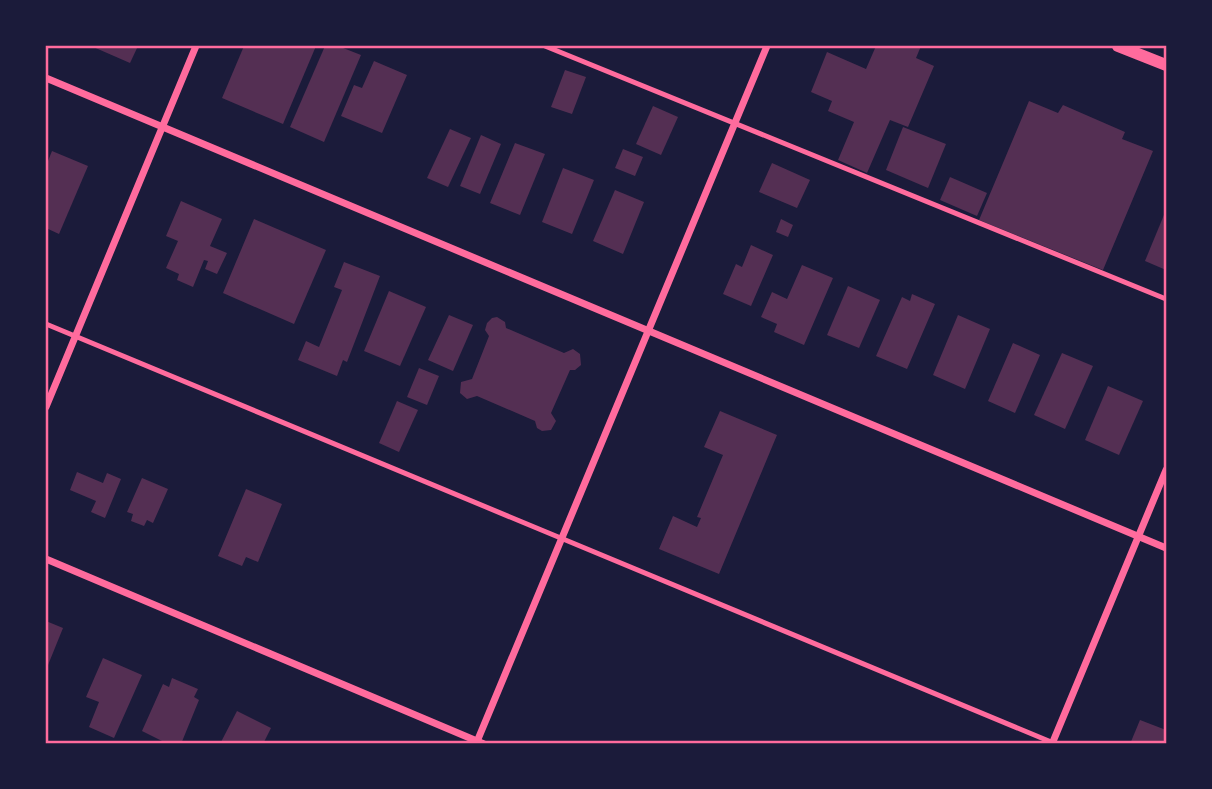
<svg xmlns="http://www.w3.org/2000/svg" width="1212" height="789" font-family="'Exo 2',sans-serif">
<style>
.building{fill:#542f53}
.lines{fill:none;stroke-linecap:round;stroke-linejoin:round}
.service{stroke:#ff6b9d;stroke-width:5}
.minor{stroke:#ff6b9d;stroke-width:7}
.tertiary{stroke:#ff6b9d;stroke-width:12}
.neatline{fill:none;stroke:#ff6b9d;stroke-width:2.5}
</style>
<rect width="100%" height="100%" fill="#1b1b3a"/>
<!-- building -->
<g class="building">
<path d="M 91,46 L 138,46 L 130,63 Z"/>
<path d="M 244,46 L 316,46 L 283,124 L 222,98 Z"/>
<path d="M 325,46 L 338,46 L 361,55 L 324,142 L 290,127 Z"/>
<path d="M 876,46 L 921,46 L 916,58 L 934,66 L 908,127 L 890,120 L 867,173 L 838,160 L 854,122 L 828,111 L 832,101 L 811,92 L 827,52 L 866,69 Z"/>
<path d="M 374,61 L 407,75 L 382,133 L 341,116 L 354,85 L 362,88 Z"/>
<path d="M 565,70 L 586,77 L 572,114 L 551,107 Z"/>
<path d="M 1029,101 L 1058,113 L 1063,105 L 1125,132 L 1122,139 L 1153,151 L 1103,270 L 979,220 Z"/>
<path d="M 653,106 L 678,117 L 661,155 L 636,144 Z"/>
<path d="M 903,127 L 946,144 L 928,188 L 886,170 Z"/>
<path d="M 450,129 L 471,138 L 448,187 L 427,178 Z"/>
<path d="M 481,135 L 501,144 L 480,194 L 460,186 Z"/>
<path d="M 515,143 L 545,154 L 520,215 L 490,203 Z"/>
<path d="M 623,149 L 643,157 L 635,176 L 615,168 Z"/>
<path d="M 52,151 L 88,166 L 59,234 L 46,228 L 46,166 Z"/>
<path d="M 772,163 L 810,180 L 797,208 L 759,192 Z"/>
<path d="M 563,168 L 594,180 L 572,234 L 542,222 Z"/>
<path d="M 950,177 L 987,193 L 977,216 L 940,200 Z"/>
<path d="M 615,190 L 644,202 L 623,254 L 593,241 Z"/>
<path d="M 181,201 L 222,219 L 210,246 L 227,253 L 217,274 L 205,269 L 208,261 L 204,260 L 193,287 L 177,280 L 179,274 L 166,268 L 178,241 L 166,236 Z"/>
<path d="M 1166,210 L 1166,270 L 1145,261 Z"/>
<path d="M 254,219 L 326,250 L 294,324 L 223,293 Z"/>
<path d="M 781,219 L 793,225 L 788,237 L 776,232 Z"/>
<path d="M 751,245 L 773,255 L 751,306 L 723,294 L 736,264 L 742,267 Z"/>
<path d="M 344,262 L 380,276 L 347,362 L 343,360 L 337,376 L 298,360 L 306,341 L 319,347 L 342,290 L 334,287 Z"/>
<path d="M 802,265 L 833,278 L 804,345 L 774,332 L 777,324 L 761,317 L 772,292 L 787,299 Z"/>
<path d="M 848,286 L 880,300 L 859,348 L 827,335 Z"/>
<path d="M 389,291 L 426,307 L 400,366 L 364,351 Z"/>
<path d="M 912,294 L 935,304 L 907,369 L 876,356 L 902,297 L 910,301 Z"/>
<path d="M 449,315 L 473,325 L 453,371 L 428,360 Z"/>
<path d="M 958,315 L 990,329 L 965,389 L 933,375 Z"/>
<path d="M 497,317 L 505,322 L 506,328 L 564,353 L 573,349 L 580,354 L 581,365 L 575,370 L 570,370 L 551,413 L 556,421 L 551,430 L 542,431 L 537,428 L 535,421 L 477,396 L 467,399 L 460,393 L 461,382 L 472,379 L 489,336 L 485,330 L 487,323 L 492,318 Z"/>
<path d="M 1013,343 L 1040,355 L 1015,413 L 988,401 Z"/>
<path d="M 1062,353 L 1093,366 L 1065,429 L 1034,415 Z"/>
<path d="M 419,368 L 439,376 L 427,405 L 407,397 Z"/>
<path d="M 1108,386 L 1143,401 L 1119,455 L 1085,440 Z"/>
<path d="M 397,401 L 418,410 L 399,452 L 379,443 Z"/>
<path d="M 720,411 L 777,435 L 719,574 L 659,549 L 673,516 L 697,527 L 701,518 L 697,517 L 723,455 L 704,447 Z"/>
<path d="M 77,472 L 103,483 L 107,473 L 121,479 L 105,518 L 91,512 L 96,501 L 70,490 Z"/>
<path d="M 142,478 L 168,489 L 153,523 L 147,520 L 144,526 L 131,521 L 133,514 L 127,512 Z"/>
<path d="M 246,489 L 282,504 L 258,562 L 246,557 L 242,566 L 218,556 Z"/>
<path d="M 46,621 L 63,628 L 46,670 Z"/>
<path d="M 103,658 L 142,675 L 114,738 L 89,727 L 99,702 L 86,697 Z"/>
<path d="M 172,678 L 198,689 L 194,697 L 199,700 L 181,744 L 168,744 L 142,731 L 163,684 L 169,687 Z"/>
<path d="M 237,711 L 271,728 L 263,744 L 220,744 Z"/>
<path d="M 1140,720 L 1166,730 L 1166,744 L 1130,744 Z"/>
</g>
<g class="lines">
<!-- service -->
<g class="service">
<path d="M 545,46 L 1166,299"/>
<path d="M 46,324 L 1056,744"/>
</g>
<!-- minor -->
<g class="minor">
<path d="M 46,78 L 1166,548"/>
<path d="M 46,407 L 196,46"/>
<path d="M 46,559 L 484,744"/>
<path d="M 476,744 L 767,46"/>
<path d="M 1052,744 L 1166,470"/>
</g>
<!-- tertiary -->
<path class="tertiary" d="M 1118,46 L 1166,65"/>
</g>
<!-- border -->
<rect width="1212" height="789" fill="none" stroke="#1b1b3a" stroke-width="94"/>
<rect x="47" y="47" width="1118" height="695" class="neatline"/>
</svg>
